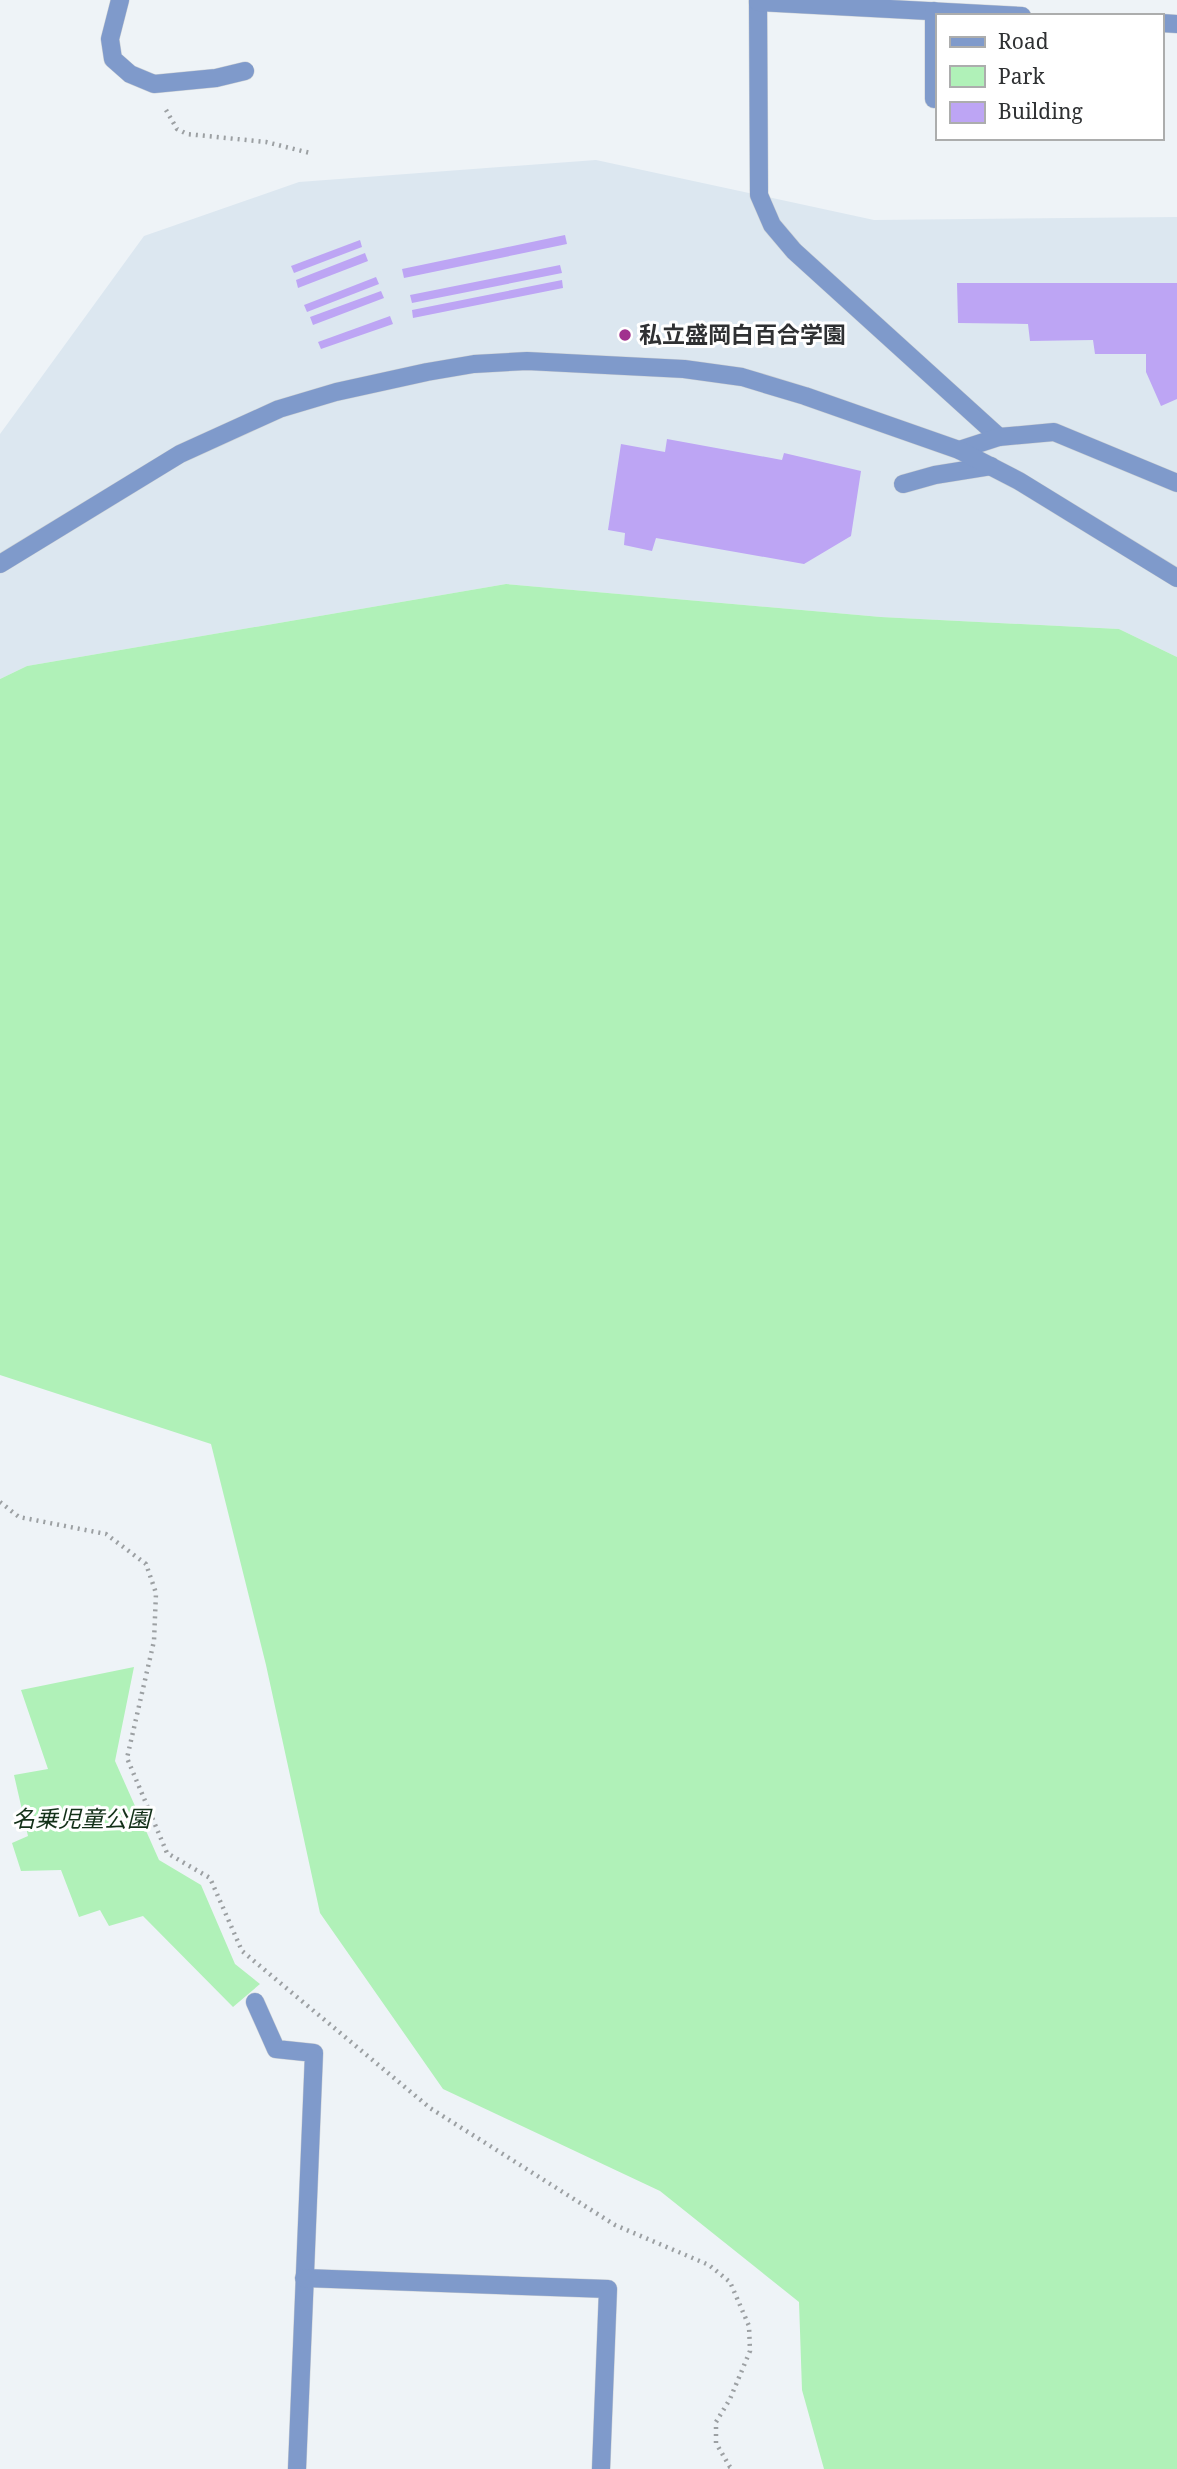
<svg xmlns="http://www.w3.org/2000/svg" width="1177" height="2469" font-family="'Noto Serif','Noto Sans JP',serif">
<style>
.built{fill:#dce7f0}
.green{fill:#b0f1b8}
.building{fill:#bda5f4}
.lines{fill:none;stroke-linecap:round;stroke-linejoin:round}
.minor-casing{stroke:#ccd0d4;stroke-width:19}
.path{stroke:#9ca0a3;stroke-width:4.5;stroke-dasharray:2 5;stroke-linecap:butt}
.minor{stroke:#7f9acb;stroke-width:18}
.poi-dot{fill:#a1318e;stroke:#fff;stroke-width:2.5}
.labels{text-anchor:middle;stroke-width:6;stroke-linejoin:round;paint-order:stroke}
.poi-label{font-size:23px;font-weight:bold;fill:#2f3133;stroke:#fff;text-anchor:start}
.park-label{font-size:23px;font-style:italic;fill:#133119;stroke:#fff}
</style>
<rect width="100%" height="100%" fill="#eef3f7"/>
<!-- built -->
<path class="built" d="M 596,160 L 874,220 L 1177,217 L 1177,657 L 1119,629 L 881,617 L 506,584 L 27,666 L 0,679 L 0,434 L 144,236 L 299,182 Z"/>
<!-- green -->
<g class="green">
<path d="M 506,584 L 881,617 L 1119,629 L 1177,657 L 1177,2469 L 824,2469 L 802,2390 L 799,2302 L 660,2191 L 443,2089 L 320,1913 L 266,1665 L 211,1444 L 0,1375 L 0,679 L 27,666 Z"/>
<path d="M 134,1667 L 115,1761 L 159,1860 L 201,1885 L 235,1964 L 260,1984 L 233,2007 L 143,1916 L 109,1926 L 100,1910 L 79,1917 L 61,1870 L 21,1871 L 12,1843 L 28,1836 L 14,1775 L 48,1769 L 21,1690 Z"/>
</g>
<!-- building -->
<g class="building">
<path d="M 565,235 L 567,244 L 404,278 L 402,269 Z"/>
<path d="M 360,240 L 362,247 L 294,273 L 291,266 Z"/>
<path d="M 365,253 L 368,261 L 298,288 L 296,280 Z"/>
<path d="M 560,265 L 562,273 L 412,303 L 410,295 Z"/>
<path d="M 376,277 L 379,284 L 307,312 L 304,305 Z"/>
<path d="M 562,280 L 563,288 L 413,318 L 412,310 Z"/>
<path d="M 957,283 L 1177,283 L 1177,399 L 1161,406 L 1146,372 L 1146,354 L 1095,354 L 1093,340 L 1030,341 L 1028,324 L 958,323 Z"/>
<path d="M 381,291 L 384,298 L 313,325 L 310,317 Z"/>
<path d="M 390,316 L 393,324 L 321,349 L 318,342 Z"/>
<path d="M 667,439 L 782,460 L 784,453 L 861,471 L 851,536 L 804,564 L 656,538 L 652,551 L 624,545 L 625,533 L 608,530 L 621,444 L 665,452 Z"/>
</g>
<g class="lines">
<defs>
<g id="minor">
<path d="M 120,0 L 110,39 L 113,59 L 130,74 L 154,84 L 216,78 L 245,71"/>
<path d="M 758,0 L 759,195 L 772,225 L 794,251 L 999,437"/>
<path d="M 758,2 L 1022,16"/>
<path d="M 934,11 L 934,99"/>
<path d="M 1161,23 L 1177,24"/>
<path d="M 959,450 L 999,437 L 1054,432 L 1177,483"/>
<path d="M 903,484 L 935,475 L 991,466"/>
<path d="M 0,564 L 180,454 L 279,409 L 336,392 L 427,372 L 474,364 L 527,361 L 684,369 L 742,377 L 805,396 L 959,450 L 1019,481 L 1177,578"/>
<path d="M 255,2002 L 276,2049 L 314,2053 L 297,2469"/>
<path d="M 304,2278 L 608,2289 L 601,2469"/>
</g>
</defs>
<!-- minor casing -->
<use href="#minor" class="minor-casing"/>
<!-- path -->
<g class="path">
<path d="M 166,110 L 177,129 L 187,134 L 266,142 L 310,153"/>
<path d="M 0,1502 L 19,1517 L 106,1534 L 146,1564 L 156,1593 L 154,1641 L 127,1758 L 167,1853 L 210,1878 L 242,1951 L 430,2108 L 615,2225 L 709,2265 L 730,2282 L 749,2326 L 750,2351 L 730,2399 L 716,2422 L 716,2443 L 730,2467 L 734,2469"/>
</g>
<!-- minor -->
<use href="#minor" class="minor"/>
</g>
<!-- markers -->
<circle class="poi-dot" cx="625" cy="335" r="7"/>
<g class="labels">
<!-- poi labels -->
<g class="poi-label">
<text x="639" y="343">私立盛岡白百合学園</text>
</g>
<!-- park labels -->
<g class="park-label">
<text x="81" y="1827">名乗児童公園</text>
</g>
</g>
<!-- legend -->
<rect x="936" y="14" width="228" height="126" fill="#ffffff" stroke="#acadad" stroke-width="2"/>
<rect x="950" y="37" width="35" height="10" fill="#7f9acb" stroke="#acadad" stroke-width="2"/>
<text x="998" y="49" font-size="21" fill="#2f3133">Road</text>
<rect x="950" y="66" width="35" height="21" fill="#b0f1b8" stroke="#acadad" stroke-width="2"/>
<text x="998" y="84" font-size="21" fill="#2f3133">Park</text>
<rect x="950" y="102" width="35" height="21" fill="#bda5f4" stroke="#acadad" stroke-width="2"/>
<text x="998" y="119" font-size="21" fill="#2f3133">Building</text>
</svg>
